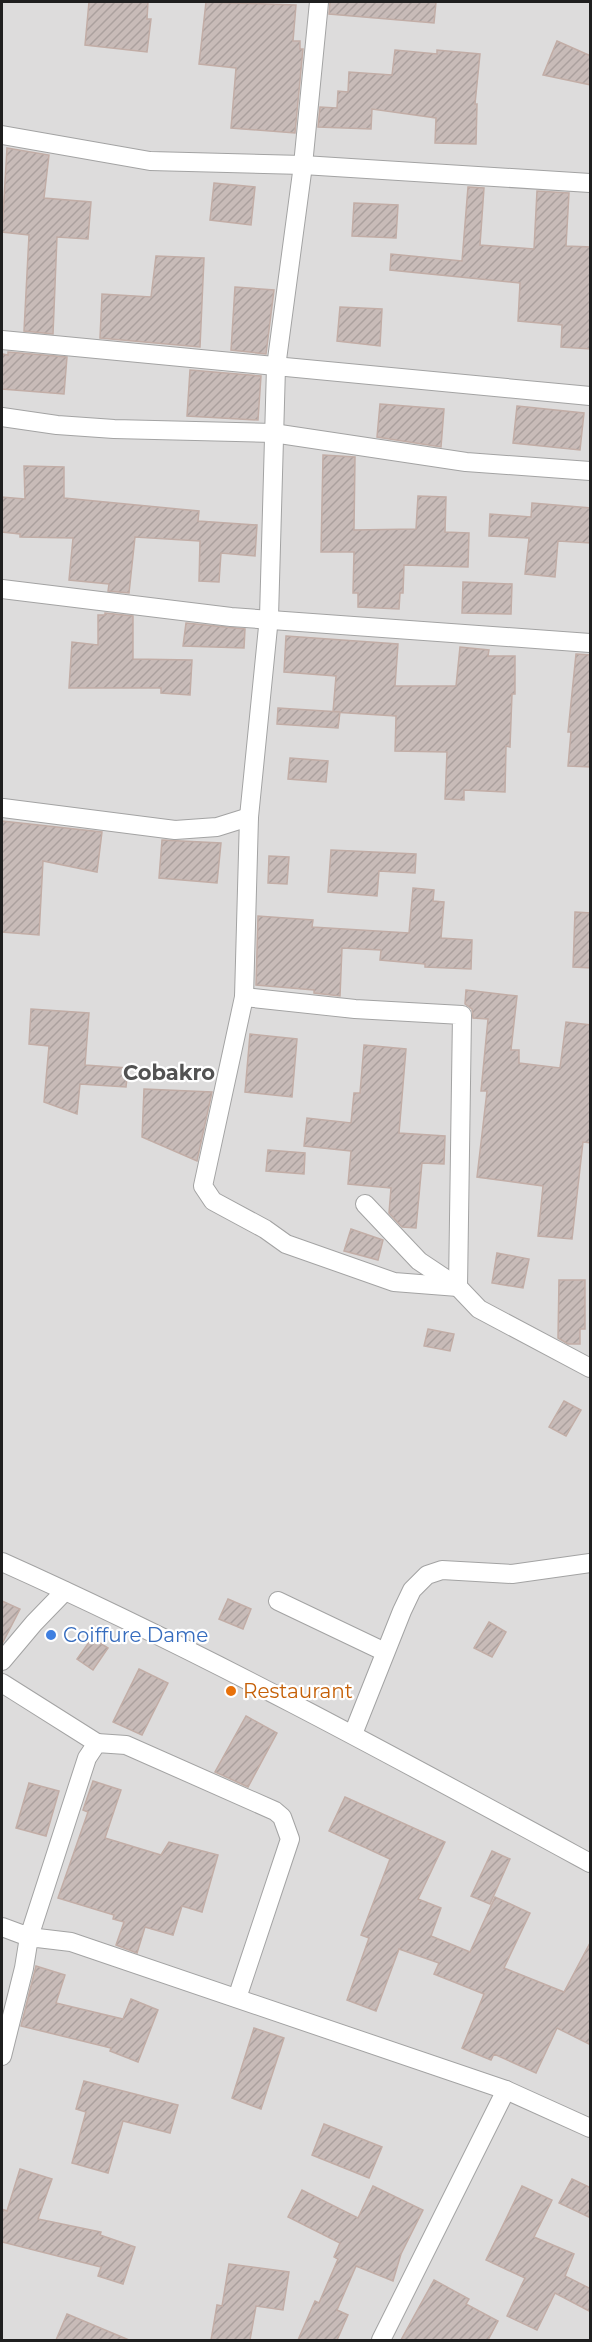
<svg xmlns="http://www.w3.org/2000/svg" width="592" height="2342" font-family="Montserrat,sans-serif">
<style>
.residential{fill:#dddcdc}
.building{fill:url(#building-hatch);stroke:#c2ada6;stroke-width:1.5}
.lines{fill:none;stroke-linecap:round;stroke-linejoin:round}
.minor-casing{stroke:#a3a3a3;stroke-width:20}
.minor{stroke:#fff;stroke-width:18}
.shop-dot{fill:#3f7fe0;stroke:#fff;stroke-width:2}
.food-dot{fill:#e8710a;stroke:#fff;stroke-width:2}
.labels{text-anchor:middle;stroke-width:4.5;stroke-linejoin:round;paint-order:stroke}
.shop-label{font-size:20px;fill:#366cbe;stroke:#fff;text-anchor:start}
.food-label{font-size:20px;fill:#c56008;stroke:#fff;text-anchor:start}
.neighbourhood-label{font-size:21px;font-weight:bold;fill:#525252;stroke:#fff}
</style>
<defs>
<pattern id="building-hatch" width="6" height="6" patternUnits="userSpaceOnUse" patternTransform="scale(1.5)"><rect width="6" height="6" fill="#c8bbb8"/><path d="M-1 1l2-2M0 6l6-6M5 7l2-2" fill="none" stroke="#aba09e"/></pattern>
</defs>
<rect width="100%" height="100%" fill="#f0eae5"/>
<!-- residential -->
<rect class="residential" x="2" y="2" width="588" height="2338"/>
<!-- building -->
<g class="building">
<path d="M 89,2 L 148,2 L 147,19 L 151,19 L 147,52 L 85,45 Z"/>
<path d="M 206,2 L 296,5 L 293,41 L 300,41 L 300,49 L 303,49 L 295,133 L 231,128 L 236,68 L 199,64 Z"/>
<path d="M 330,2 L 436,2 L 434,23 L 329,14 Z"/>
<path d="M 557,41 L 591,56 L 591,85 L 543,75 Z"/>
<path d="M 395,50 L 437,54 L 437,50 L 480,54 L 475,104 L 477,104 L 476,144 L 435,143 L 436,118 L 372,109 L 371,129 L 318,127 L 320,107 L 337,108 L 338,91 L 348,92 L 349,72 L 392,75 Z"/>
<path d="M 7,148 L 49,155 L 44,198 L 91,202 L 88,239 L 57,237 L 53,334 L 24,331 L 29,235 L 2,232 Z"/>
<path d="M 214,183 L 255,187 L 251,225 L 210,220 Z"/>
<path d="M 468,187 L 484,188 L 480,245 L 534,249 L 537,191 L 569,193 L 566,246 L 591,247 L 591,349 L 561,347 L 562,325 L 518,321 L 520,283 L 390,270 L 391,254 L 462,261 Z"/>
<path d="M 354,203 L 398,205 L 396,238 L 352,236 Z"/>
<path d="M 156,256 L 204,258 L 200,347 L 100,338 L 102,294 L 151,297 Z"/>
<path d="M 235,287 L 274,290 L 266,354 L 231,350 Z"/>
<path d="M 340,307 L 382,309 L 380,346 L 337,341 Z"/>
<path d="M 8,352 L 67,357 L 64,394 L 2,389 L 2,354 L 8,355 Z"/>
<path d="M 190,370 L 261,376 L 258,420 L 187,416 Z"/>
<path d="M 380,404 L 444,409 L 441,447 L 377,437 Z"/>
<path d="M 517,406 L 584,413 L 580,450 L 513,443 Z"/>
<path d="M 323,455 L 355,457 L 354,530 L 416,529 L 418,496 L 446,497 L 445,532 L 469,533 L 468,567 L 404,565 L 403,593 L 400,593 L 399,609 L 358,607 L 358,593 L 353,593 L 354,552 L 321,552 Z"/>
<path d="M 24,466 L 64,467 L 64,498 L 199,511 L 198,521 L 257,525 L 255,556 L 221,553 L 219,582 L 199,581 L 200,541 L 135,537 L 129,593 L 108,591 L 109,584 L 69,580 L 73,538 L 20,537 L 20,534 L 2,532 L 2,497 L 25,499 Z"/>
<path d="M 532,503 L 591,508 L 591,543 L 558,541 L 555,577 L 525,574 L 529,538 L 489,536 L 490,514 L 531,517 Z"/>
<path d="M 463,582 L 512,584 L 511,614 L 462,613 Z"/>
<path d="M 105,613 L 133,616 L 133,659 L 192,660 L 190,695 L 161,693 L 161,688 L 69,688 L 72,642 L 98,645 L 98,615 L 105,615 Z"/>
<path d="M 186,623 L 245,629 L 244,648 L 183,646 Z"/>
<path d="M 286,636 L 398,644 L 395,686 L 456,686 L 460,647 L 489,650 L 488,656 L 515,656 L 515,694 L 512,694 L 510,747 L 506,746 L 505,792 L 464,790 L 464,800 L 445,799 L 447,752 L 395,751 L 396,716 L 333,712 L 336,676 L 284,672 Z"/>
<path d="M 576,654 L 591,655 L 591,767 L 568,766 L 571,732 L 568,732 Z"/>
<path d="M 278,708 L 340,712 L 338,728 L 277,724 Z"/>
<path d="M 290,758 L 328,761 L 326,782 L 288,779 Z"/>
<path d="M 2,821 L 102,832 L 97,872 L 43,861 L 39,935 L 2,932 Z"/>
<path d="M 162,840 L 221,843 L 217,883 L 159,878 Z"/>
<path d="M 331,850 L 416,854 L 415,873 L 379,871 L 377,896 L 328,892 Z"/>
<path d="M 269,856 L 289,857 L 287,884 L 268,883 Z"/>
<path d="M 413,888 L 434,890 L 433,901 L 444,902 L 441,938 L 472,940 L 471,969 L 425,967 L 425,964 L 380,960 L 381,950 L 342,948 L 340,996 L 314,993 L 314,990 L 256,985 L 258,916 L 313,920 L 312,927 L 409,933 Z"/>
<path d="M 575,912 L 591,913 L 591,968 L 573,967 Z"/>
<path d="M 466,990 L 517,996 L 511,1050 L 519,1050 L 519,1063 L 560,1068 L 566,1022 L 591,1025 L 591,1143 L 583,1142 L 572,1239 L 538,1236 L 543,1186 L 477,1177 L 487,1091 L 481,1091 L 488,1019 L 473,1018 L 472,1009 L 465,1004 Z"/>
<path d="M 31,1009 L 89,1013 L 85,1065 L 128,1068 L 126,1087 L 80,1084 L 77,1114 L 44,1102 L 49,1046 L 29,1044 Z"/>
<path d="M 250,1034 L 297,1039 L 292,1097 L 245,1092 Z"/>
<path d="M 364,1045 L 406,1049 L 399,1133 L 445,1136 L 444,1164 L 422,1163 L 416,1228 L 402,1227 L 389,1213 L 391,1188 L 348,1184 L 351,1151 L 304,1146 L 307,1118 L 351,1123 L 354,1093 L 360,1093 Z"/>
<path d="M 144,1089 L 212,1092 L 197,1161 L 142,1137 Z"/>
<path d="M 268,1150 L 305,1153 L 304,1174 L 266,1171 Z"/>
<path d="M 351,1229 L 383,1240 L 378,1260 L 344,1251 Z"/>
<path d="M 497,1253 L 529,1259 L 523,1288 L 492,1283 Z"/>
<path d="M 559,1280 L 585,1280 L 585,1329 L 580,1329 L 580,1344 L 568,1344 L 558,1338 Z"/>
<path d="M 428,1329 L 454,1334 L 450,1351 L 424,1346 Z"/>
<path d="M 564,1401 L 581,1410 L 566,1436 L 549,1427 Z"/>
<path d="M 228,1599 L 251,1609 L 243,1629 L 219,1619 Z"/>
<path d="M 2,1601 L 20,1609 L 2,1644 Z"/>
<path d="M 489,1622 L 506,1632 L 492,1657 L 474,1648 Z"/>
<path d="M 92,1638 L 108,1648 L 93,1670 L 77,1659 Z"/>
<path d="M 139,1669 L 168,1683 L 142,1735 L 113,1722 Z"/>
<path d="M 246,1716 L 277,1733 L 248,1787 L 215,1772 Z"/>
<path d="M 93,1781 L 121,1790 L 105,1838 L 161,1855 L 169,1842 L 218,1855 L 202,1912 L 182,1906 L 173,1935 L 145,1927 L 137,1953 L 116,1945 L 124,1922 L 113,1919 L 114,1915 L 58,1898 L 88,1812 L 83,1810 Z"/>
<path d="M 29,1783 L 59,1791 L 46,1836 L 16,1828 Z"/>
<path d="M 345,1797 L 445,1842 L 418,1899 L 441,1908 L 431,1936 L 470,1952 L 495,1897 L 530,1913 L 504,1968 L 564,1992 L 591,1941 L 591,2045 L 557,2028 L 536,2073 L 494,2054 L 491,2060 L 462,2048 L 484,1994 L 434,1974 L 439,1963 L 399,1949 L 376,2011 L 347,2000 L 369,1938 L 361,1935 L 390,1859 L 329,1831 Z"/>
<path d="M 492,1851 L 510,1859 L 490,1904 L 471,1896 Z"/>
<path d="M 36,1966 L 65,1975 L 56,2003 L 123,2019 L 131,1999 L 158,2010 L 138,2062 L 110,2051 L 111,2048 L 21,2026 Z"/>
<path d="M 254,2028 L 284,2038 L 261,2109 L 232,2098 Z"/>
<path d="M 84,2081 L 178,2105 L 170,2133 L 123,2121 L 108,2173 L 72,2163 L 86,2112 L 76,2109 Z"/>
<path d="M 324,2124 L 382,2147 L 369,2178 L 312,2155 Z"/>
<path d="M 20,2169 L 52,2179 L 38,2219 L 101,2232 L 100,2235 L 135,2247 L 123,2284 L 98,2276 L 101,2267 L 2,2242 L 2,2209 L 7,2211 Z"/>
<path d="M 572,2179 L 591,2188 L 591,2218 L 559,2203 Z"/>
<path d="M 373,2186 L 423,2210 L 401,2254 L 393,2281 L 356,2266 L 337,2310 L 348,2315 L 337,2340 L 298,2340 L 315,2301 L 319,2303 L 338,2259 L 334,2257 L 340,2243 L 288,2217 L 302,2190 L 358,2218 Z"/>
<path d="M 522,2186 L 552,2200 L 534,2237 L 574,2254 L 565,2276 L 591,2289 L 591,2312 L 555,2293 L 537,2330 L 507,2316 L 525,2278 L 486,2260 Z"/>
<path d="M 229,2264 L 289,2272 L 283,2310 L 256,2306 L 250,2340 L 211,2340 L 217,2305 L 222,2306 Z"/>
<path d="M 434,2280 L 469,2299 L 466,2304 L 498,2321 L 488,2340 L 401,2340 Z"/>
<path d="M 67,2314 L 129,2340 L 56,2340 Z"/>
</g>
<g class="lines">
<defs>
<g id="minor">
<path d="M 319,2 L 303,165 L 276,367 L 269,617 L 249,817 L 244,997 L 203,1186 L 213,1201 L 265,1229 L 286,1244 L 394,1282 L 458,1287"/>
<path d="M 2,135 L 150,161 L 303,165 L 590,183"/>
<path d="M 2,340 L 590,396"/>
<path d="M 2,417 L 57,425 L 114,429 L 273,433 L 466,462 L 590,471"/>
<path d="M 2,589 L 231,617 L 590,643"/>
<path d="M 3,808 L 175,830 L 217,827 L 249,817"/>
<path d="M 244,997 L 355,1009 L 462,1015 L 458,1287"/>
<path d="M 365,1204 L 419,1261 L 458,1287 L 479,1309 L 590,1368"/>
<path d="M 2,1562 C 203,1652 397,1758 590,1863"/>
<path d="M 278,1601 L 385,1652"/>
<path d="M 2,1661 L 34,1623 L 65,1591"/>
<path d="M 2,1683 L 97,1743"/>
<path d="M 353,1734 L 402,1611 L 412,1590 L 427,1575 L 442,1570 L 512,1574 L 590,1563"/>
<path d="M 2,1927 L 29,1937 L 87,1758 L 97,1743 L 126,1745 L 275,1811 L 282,1817 L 290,1839 L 237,1998"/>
<path d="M 2,2056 L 24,1968 L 29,1937 L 71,1942 L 506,2090 L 590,2128"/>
<path d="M 381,2340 L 506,2090"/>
</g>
</defs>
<!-- minor casing -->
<use href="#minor" class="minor-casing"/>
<!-- minor -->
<use href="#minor" class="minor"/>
</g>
<!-- markers -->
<circle class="shop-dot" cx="51" cy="1635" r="6"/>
<circle class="food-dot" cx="231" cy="1691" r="6"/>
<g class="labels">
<!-- shop labels -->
<g class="shop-label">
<text x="63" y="1642">Coiffure Dame</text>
</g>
<!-- food labels -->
<g class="food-label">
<text x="243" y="1698">Restaurant</text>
</g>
<!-- neighbourhood labels -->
<g class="neighbourhood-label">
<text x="169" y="1080">Cobakro</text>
</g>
</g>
<!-- border -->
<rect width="592" height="2342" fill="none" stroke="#1f1f1f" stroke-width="6"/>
</svg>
